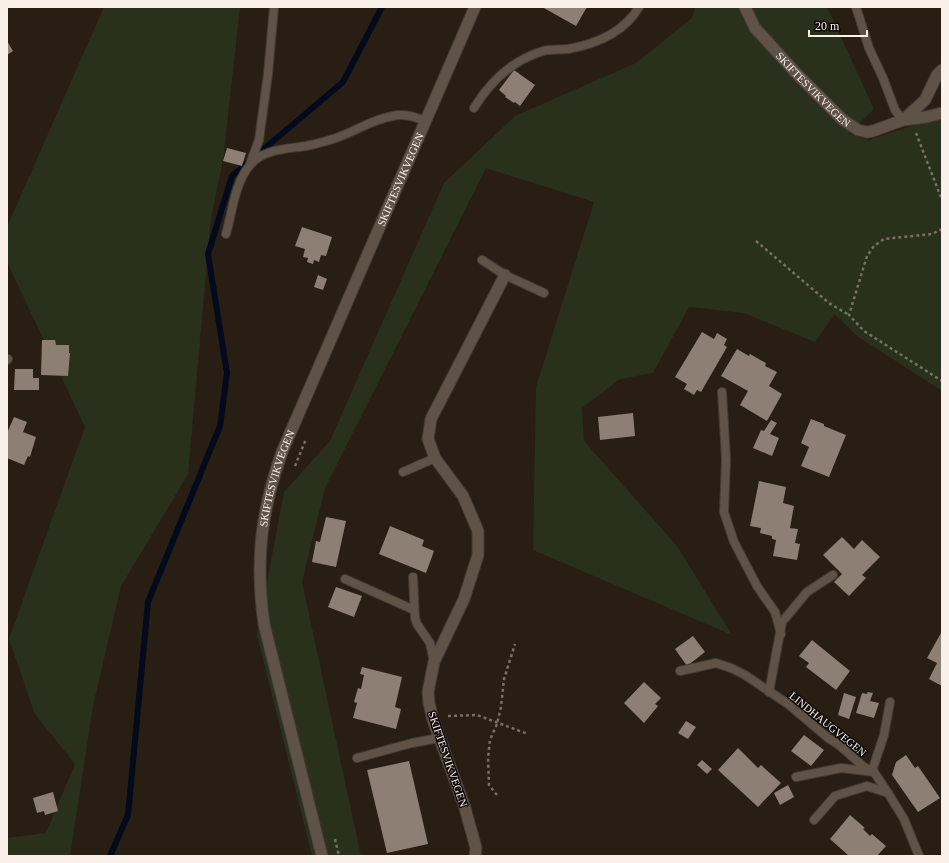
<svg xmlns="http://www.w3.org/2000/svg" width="949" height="863" font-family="Georgia,serif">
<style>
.green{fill:#29311c}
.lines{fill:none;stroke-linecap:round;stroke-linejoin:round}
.stream{stroke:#020a1c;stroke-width:6}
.building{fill:#8d7f73}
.service-casing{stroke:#443b35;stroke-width:10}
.minor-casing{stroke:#443b35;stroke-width:13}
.secondary-casing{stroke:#443b35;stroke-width:13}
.path{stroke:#786f66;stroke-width:2.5;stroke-dasharray:3 3;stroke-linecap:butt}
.service{stroke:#5f5348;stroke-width:8}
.minor{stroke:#5f5348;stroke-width:11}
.secondary{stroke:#5f5348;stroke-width:11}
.labels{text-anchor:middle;stroke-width:3;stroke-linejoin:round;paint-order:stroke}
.street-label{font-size:11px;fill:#f8f0e9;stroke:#0e0906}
</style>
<rect width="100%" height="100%" fill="#291e14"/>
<!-- green -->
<g class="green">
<path d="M 104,7 L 240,7 L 223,160 L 211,218 L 188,474 L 121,586 L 93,706 L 70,856 L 7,856 L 7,838 L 46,833 L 75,764 L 35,714 L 9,639 L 85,427 L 7,262 L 7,227 Z"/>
<path d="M 695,7 L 827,7 L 874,109 L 848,134 L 869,140 L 942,116 L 942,391 L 857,336 L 835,314 L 815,342 L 744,313 L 689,307 L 653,373 L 620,379 L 582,408 L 584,441 L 677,546 L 732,635 L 533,550 L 536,387 L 594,202 L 486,168 L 325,488 L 302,582 L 361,856 L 312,856 L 257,635 L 284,492 L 330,441 L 444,183 L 515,116 L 636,63 L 692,18 Z"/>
</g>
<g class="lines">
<!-- stream -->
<path class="stream" d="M 110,856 L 128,815 L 148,602 L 220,426 L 227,373 L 208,254 L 232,176 L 343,82 L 382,7"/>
</g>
<!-- building -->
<g class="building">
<path d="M 542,7 L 587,7 L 576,26 Z"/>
<path d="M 7,41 L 13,51 L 7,55 Z"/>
<path d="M 514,70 L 535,85 L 520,106 L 515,102 L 514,103 L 505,97 L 506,96 L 499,90 Z"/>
<path d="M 227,148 L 246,153 L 242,166 L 223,161 Z"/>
<path d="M 302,227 L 332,237 L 326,256 L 321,255 L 319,262 L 314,260 L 313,264 L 307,262 L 308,258 L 303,257 L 305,249 L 295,246 Z"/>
<path d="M 318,275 L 327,279 L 323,290 L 314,287 Z"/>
<path d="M 702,332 L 714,339 L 717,333 L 727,339 L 724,345 L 727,347 L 701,392 L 697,390 L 694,395 L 684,389 L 687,384 L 675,377 Z"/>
<path d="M 42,340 L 55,340 L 56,345 L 69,345 L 69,353 L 70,353 L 68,376 L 41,375 Z"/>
<path d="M 737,349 L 749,356 L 750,354 L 766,363 L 765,366 L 777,372 L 769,386 L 782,394 L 767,421 L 740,405 L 748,391 L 721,376 Z"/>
<path d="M 15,369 L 33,369 L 33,378 L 39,378 L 39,390 L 14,390 Z"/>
<path d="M 633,413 L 635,436 L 600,440 L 598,417 Z"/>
<path d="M 14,417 L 27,422 L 23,432 L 36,437 L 30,457 L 28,456 L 24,465 L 7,458 L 7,433 Z"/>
<path d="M 811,419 L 824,424 L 824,426 L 846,435 L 829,477 L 801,466 L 809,447 L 801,443 Z"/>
<path d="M 771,420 L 777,423 L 770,434 L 779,438 L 772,456 L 753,448 L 761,430 L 764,431 Z"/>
<path d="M 759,481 L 786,487 L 783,503 L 794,506 L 790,528 L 798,529 L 795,543 L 800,544 L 797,560 L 773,556 L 776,540 L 772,539 L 772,536 L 760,533 L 761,528 L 750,526 Z"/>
<path d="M 326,517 L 346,521 L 336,567 L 312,562 L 316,541 L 320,542 Z"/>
<path d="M 390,526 L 424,540 L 422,546 L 434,551 L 426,573 L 379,554 Z"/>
<path d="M 842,537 L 854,549 L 862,540 L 880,557 L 862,575 L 866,578 L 849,596 L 834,582 L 842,574 L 823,555 Z"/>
<path d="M 336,587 L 362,596 L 354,617 L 328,607 Z"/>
<path d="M 941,633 L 942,634 L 942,686 L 929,679 L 937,663 L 927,658 Z"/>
<path d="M 693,636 L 705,652 L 687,666 L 675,649 Z"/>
<path d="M 812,640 L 850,671 L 836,690 L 806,667 L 809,663 L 799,656 Z"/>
<path d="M 362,667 L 402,677 L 395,707 L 401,709 L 396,729 L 353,718 L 357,703 L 354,702 L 358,688 L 361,689 L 364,675 L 360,674 Z"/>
<path d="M 644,682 L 661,698 L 655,704 L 658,706 L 644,723 L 624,703 Z"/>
<path d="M 868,692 L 873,693 L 870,701 L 879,703 L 874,718 L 856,713 L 862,693 L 867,694 Z"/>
<path d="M 844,693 L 856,697 L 849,719 L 838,715 Z"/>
<path d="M 686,721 L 696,727 L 688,739 L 678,733 Z"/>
<path d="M 804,735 L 824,750 L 811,766 L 791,751 Z"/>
<path d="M 738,748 L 758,768 L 761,765 L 781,783 L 758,807 L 718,770 Z"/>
<path d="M 906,755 L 915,768 L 918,766 L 940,798 L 918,812 L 892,775 L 896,762 Z"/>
<path d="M 702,760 L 712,769 L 707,774 L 697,765 Z"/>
<path d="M 409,761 L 428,844 L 387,853 L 367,770 Z"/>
<path d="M 788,785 L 794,797 L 780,805 L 774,793 Z"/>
<path d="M 53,792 L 58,811 L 45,815 L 44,811 L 37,813 L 33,798 Z"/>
<path d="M 850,815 L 865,828 L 863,829 L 870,836 L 872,834 L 886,846 L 877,856 L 849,856 L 830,839 Z"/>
</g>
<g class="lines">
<defs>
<g id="service">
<path d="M 856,7 L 869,48 L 883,78 L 895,110 L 903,120"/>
<path d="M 474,108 C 490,82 513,60 543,51 C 551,49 560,50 568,49 C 596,44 624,33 639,7"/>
<path d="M 250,164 L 259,140 L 268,74 L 274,7"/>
<path d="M 226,234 C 232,213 235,182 250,165 C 263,149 287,149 306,146 C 315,144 324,142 333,139 C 353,133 372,119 393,116 C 404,113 415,117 426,121"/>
<path d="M 482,260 L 505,275 L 544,293"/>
<path d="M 7,360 L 8,359"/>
<path d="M 722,392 L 726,459 L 724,512 L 734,542 L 757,586 L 775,612 L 781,634"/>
<path d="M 403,472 L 435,458"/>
<path d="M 413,577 L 415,618 L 417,624 L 430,643 L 434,662"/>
<path d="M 345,579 L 414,610"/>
<path d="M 680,671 L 716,663 L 731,668 L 745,675 L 788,704 L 828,738 L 839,745 L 864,767 L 874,772 L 888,793 L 904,819 L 919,856"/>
<path d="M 769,692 L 782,622 L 807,592 L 833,575"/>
<path d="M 357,758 L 412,743 L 439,738"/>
<path d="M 796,777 L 841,768 L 874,772 L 873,768 L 884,735 L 890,702"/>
<path d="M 814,820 L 835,796 L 867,786 L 888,793"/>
</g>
<g id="minor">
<path id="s1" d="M 745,7 L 755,28 L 796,73 L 843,120 L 858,130 L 867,132 L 873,131 L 903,120 L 926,117 L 942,113"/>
<path d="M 903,120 L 925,100 L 937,75 L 942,70"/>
<path d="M 475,856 L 476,848 L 465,808 L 433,720 L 429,703 L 428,692 L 434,662 L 464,599 L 478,555 L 478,531 L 463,496 L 435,458 L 428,439 L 431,419 L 505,275"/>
</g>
<g id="secondary">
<path id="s2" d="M 322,856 L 264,624 C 255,561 261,512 282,452 L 475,7"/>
</g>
</defs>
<!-- service casing -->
<use href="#service" class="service-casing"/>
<!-- minor casing -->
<use href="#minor" class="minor-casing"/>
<!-- secondary casing -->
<use href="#secondary" class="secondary-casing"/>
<!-- path -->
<g class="path">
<path d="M 916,133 L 942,200"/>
<path d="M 942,229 L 932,234 L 884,239 L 874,246 L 867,256 L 849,315 L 864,331 L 942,381"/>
<path d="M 756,241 L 829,303 L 849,315"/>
<path d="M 295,466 L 306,439"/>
<path d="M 448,716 L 477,715 L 528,734"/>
<path d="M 497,795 L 489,785 L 488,758 L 490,740 L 497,724 L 501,707 L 504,679 L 515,644"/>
<path d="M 335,839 L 339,856"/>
</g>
<!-- service -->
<use href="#service" class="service"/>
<!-- minor -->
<use href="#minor" class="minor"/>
<!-- secondary -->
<use href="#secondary" class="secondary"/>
</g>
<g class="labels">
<!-- street labels -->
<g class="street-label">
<text dy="4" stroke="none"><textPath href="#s1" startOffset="108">SKIFTESVIKVEGEN</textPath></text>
<text dy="4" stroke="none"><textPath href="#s2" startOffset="711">SKIFTESVIKVEGEN</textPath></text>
<text dy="4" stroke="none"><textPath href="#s2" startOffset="387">SKIFTESVIKVEGEN</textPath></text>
<text transform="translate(828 724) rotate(39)" y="4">LINDHAUGVEGEN</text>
<text transform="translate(448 759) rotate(71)" y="4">SKIFTESVIKVEGEN</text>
</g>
</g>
<!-- border -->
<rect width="949" height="863" fill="none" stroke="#f8f0e9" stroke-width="16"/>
<!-- scale -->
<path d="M809 30v6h58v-6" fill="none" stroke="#f8f0e9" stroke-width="2"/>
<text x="815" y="30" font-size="12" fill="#f8f0e9" stroke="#0e0906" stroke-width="3" paint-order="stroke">20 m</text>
</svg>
